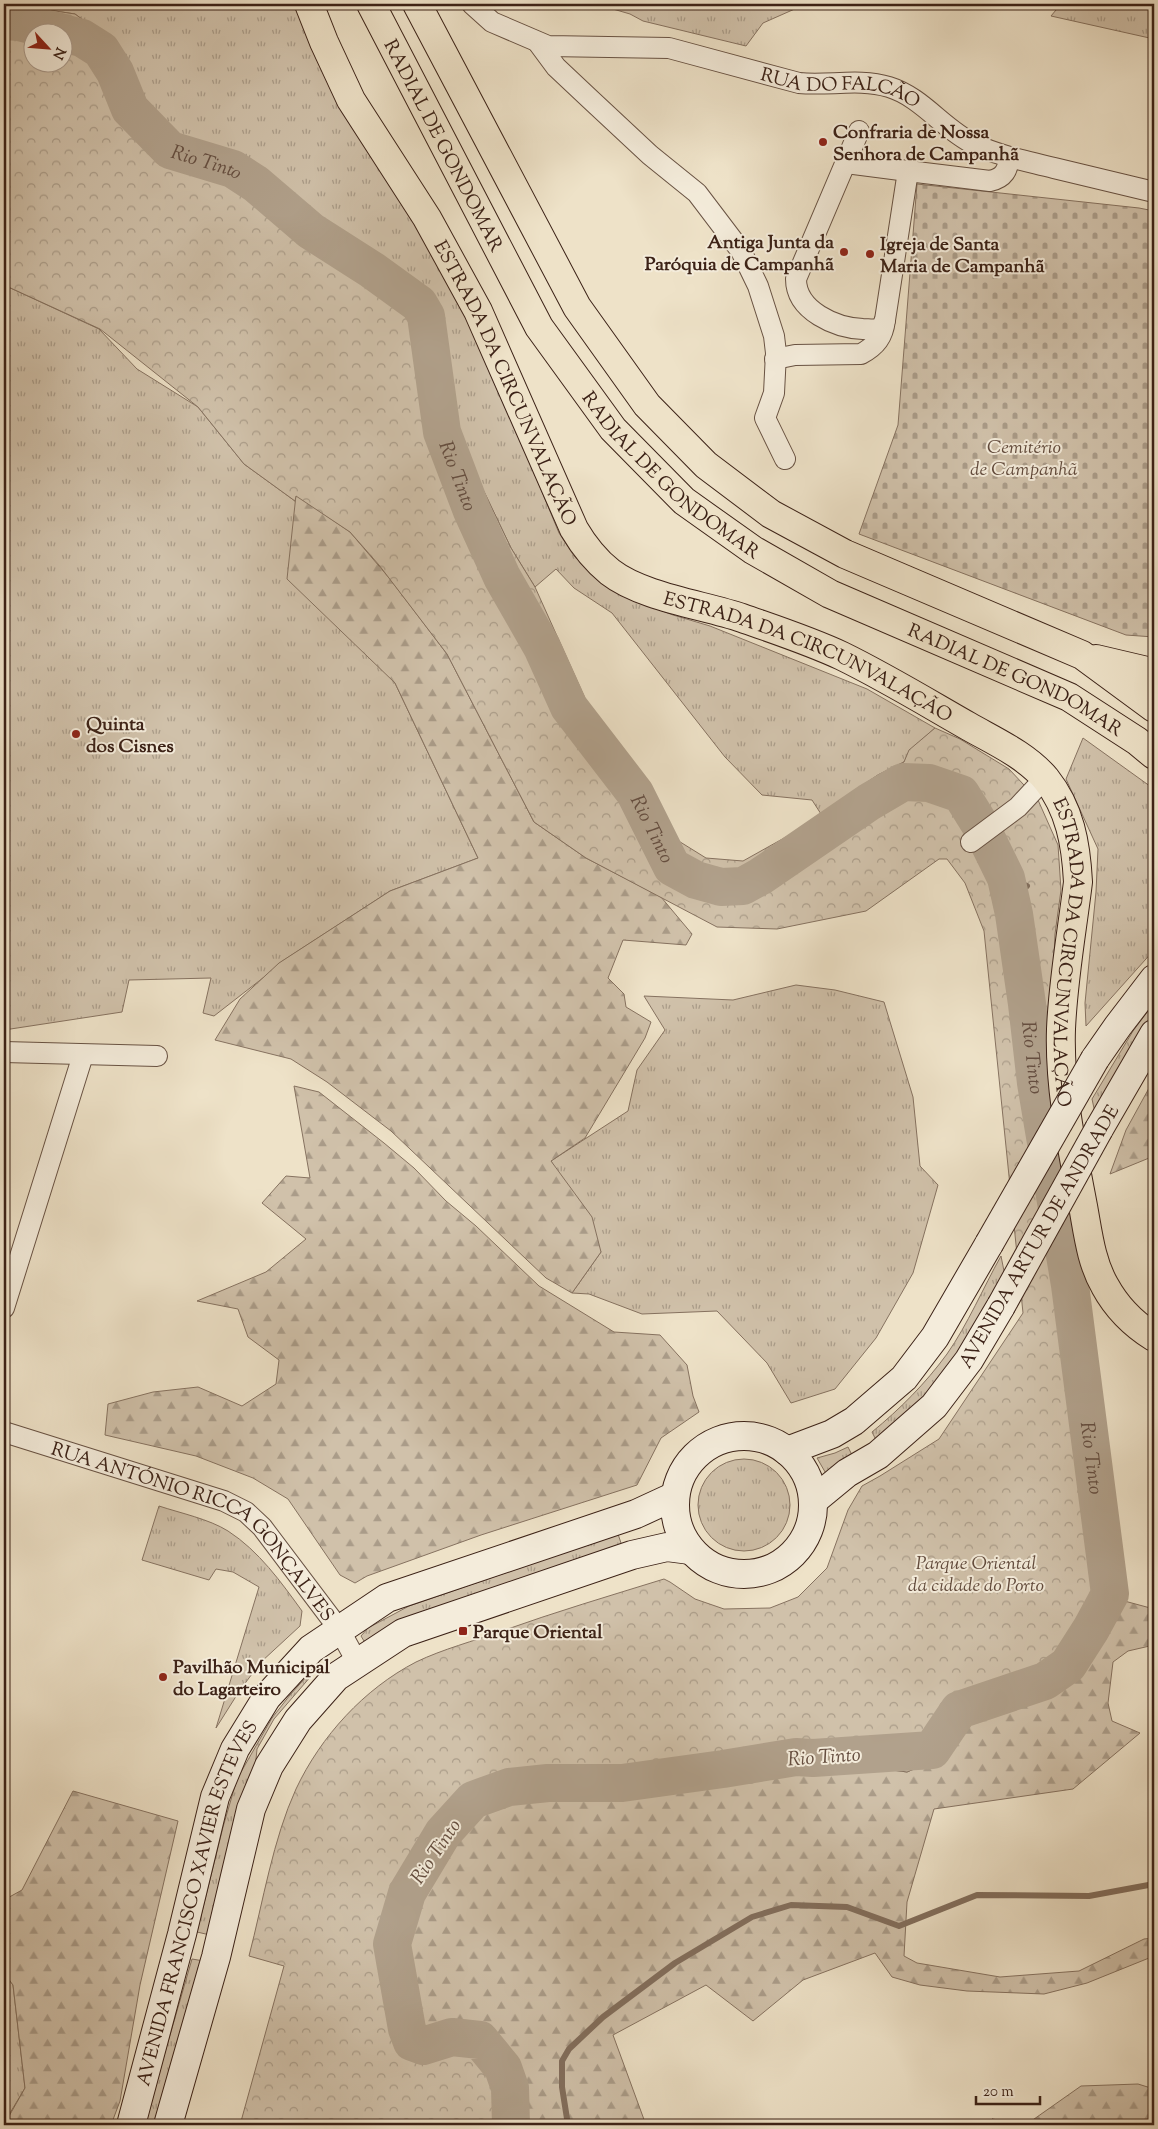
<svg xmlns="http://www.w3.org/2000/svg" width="1158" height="2129" font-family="'Sorts Mill Goudy',serif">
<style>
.grass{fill:url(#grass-tufts);stroke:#867260}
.forest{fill:url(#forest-firs);stroke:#867260}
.cemetery{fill:url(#cemetery-stones);stroke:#867260}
.park{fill:url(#park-crowns);stroke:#867260;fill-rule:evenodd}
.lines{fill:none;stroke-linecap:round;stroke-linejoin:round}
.stream{stroke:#826e5d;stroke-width:6}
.river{stroke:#b1a18c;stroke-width:38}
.street-casing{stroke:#685243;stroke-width:22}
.secondary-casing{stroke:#3c2217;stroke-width:30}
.primary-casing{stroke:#3c2217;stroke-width:30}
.highway-casing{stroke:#3c2217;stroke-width:30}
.street{stroke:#f4ecdb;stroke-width:20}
.secondary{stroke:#f4ecdb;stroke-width:28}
.primary{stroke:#eee2c8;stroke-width:28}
.highway{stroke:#eee2c8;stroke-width:28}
.secondary-bridge-casing{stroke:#3c2217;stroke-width:30;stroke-linecap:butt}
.secondary-bridge{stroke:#f4ecdb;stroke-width:28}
.poi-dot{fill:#8f2418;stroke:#f4ecdb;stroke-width:2}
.labels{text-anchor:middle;stroke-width:4;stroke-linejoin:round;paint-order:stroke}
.street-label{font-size:19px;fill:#3c2217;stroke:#f4ecdb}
.poi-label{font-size:19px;font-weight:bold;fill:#3c2217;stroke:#f4ecdb;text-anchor:start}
.park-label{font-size:19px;font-style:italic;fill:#614a3c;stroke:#f4ecdb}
.water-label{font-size:20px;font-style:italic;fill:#654e40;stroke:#f4ecdb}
</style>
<defs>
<pattern id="grass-tufts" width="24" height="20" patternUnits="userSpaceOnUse" patternTransform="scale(1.25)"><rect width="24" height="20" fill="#d0c1aa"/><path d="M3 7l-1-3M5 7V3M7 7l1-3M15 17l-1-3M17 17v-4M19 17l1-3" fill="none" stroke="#aa9c89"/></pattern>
<pattern id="forest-firs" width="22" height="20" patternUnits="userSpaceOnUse" patternTransform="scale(1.25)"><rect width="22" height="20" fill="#d0c1aa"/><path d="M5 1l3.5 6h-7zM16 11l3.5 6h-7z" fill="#aa9c89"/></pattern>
<pattern id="cemetery-stones" width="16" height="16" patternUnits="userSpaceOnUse" patternTransform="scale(1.25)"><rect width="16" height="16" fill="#d0c1aa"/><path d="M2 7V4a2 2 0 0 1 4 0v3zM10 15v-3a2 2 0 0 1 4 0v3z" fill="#aa9c89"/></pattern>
<pattern id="park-crowns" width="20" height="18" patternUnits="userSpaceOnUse" patternTransform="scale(1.25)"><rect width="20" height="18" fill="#d0c1aa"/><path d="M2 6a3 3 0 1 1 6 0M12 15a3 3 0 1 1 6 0" fill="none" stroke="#aa9c89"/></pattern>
</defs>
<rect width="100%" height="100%" fill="#eee2c8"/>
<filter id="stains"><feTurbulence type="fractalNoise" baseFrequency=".004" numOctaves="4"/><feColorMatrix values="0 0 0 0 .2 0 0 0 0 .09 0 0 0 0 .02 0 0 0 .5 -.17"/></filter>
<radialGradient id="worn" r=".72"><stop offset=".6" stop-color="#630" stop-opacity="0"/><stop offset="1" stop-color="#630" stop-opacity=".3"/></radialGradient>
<!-- grass -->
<g class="grass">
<path d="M 8,4 L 299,4 L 462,307 L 498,385 L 559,533 L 574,556 L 596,576 L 636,601 L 673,615 L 710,626 L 867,689 L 935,728 L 910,750 L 904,762 L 878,775 L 821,814 L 812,800 L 762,795 L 725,757 L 612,613 L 574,588 L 556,569 L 535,587 L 511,548 L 455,431 L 434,301 L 318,223 L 244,160 L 182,141 L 141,94 L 121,48 L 75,14 L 22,6 L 6,6 Z"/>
<path d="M 596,4 L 806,4 L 763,23 L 746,46 L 643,21 L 630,14 Z"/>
<path d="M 1061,4 L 1154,4 L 1154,39 L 1051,16 Z"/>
<path d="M 4,285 L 99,329 L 137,369 L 198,407 L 244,464 L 295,501 L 395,683 L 478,858 L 390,891 L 281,962 L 268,974 L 214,1016 L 203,1013 L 211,978 L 129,980 L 122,1012 L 4,1030 Z"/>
<path d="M 1083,738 L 1154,789 L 1154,950 L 1086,1026 L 1085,1003 L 1096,892 L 1098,849 L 1066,779 Z"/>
<path d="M 796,985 L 835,990 L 884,1002 L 913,1097 L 920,1166 L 938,1185 L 913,1273 L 876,1338 L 835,1389 L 791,1403 L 767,1363 L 717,1311 L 642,1314 L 589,1294 L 572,1293 L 601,1252 L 551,1161 L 628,1111 L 637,1070 L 665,1030 L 644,996 L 733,1000 Z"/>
<path d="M 1154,1003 L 1154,1023 L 1097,1122 L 1092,1099 L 1133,1031 Z"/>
<path d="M 1001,1256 L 1005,1276 L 938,1387 L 877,1442 L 872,1432 C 900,1409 925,1384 947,1354 C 968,1324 983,1288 1001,1256 Z"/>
<path d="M 848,1447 L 853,1457 L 828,1477 L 817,1458 L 835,1453 Z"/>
<circle cx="744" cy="1505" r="46"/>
<path d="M 159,1506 C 180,1513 209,1519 228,1531 C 259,1551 281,1582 302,1611 L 300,1626 L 261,1662 L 240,1690 L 216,1728 L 259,1587 L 233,1572 L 216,1569 L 209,1580 L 142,1560 Z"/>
<path d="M 618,1534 L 622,1546 L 369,1641 L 364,1641 L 361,1636 L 368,1628 L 409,1606 Z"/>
<path d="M 316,1666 L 318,1668 L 274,1719 L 257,1749 L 254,1779 L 210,1935 L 197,1932 L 223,1827 L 237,1779 L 272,1718 L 290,1695 Z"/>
<path d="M 192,1959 L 204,1961 L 158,2125 L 144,2125 Z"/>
<path d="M 4,1973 L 13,1985 L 25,2088 L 4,2123 Z"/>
</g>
<!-- forest -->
<g class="forest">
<path d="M 296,495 L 350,532 L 390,579 L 447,654 L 534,822 L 586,858 L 661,897 L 692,934 L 686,945 L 623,940 L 608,978 L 624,994 L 626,1007 L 651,1022 L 645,1038 L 585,1138 L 551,1161 L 592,1217 L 601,1252 L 572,1293 L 546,1278 L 391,1131 L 327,1082 L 291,1059 L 215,1040 L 240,999 L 279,963 L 390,891 L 478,858 L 395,683 L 287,579 Z"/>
<path d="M 1154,1079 L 1154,1156 L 1110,1174 L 1126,1130 Z"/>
<path d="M 294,1086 L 319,1092 L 384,1143 L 414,1168 L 446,1201 L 476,1226 L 539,1286 L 614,1332 L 660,1335 L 687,1365 L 693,1396 L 699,1412 L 661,1438 L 637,1485 L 481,1535 L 367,1576 L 355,1583 L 340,1575 L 288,1499 L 253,1478 L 196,1456 L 105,1435 L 108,1404 L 153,1392 L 198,1387 L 242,1406 L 276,1384 L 279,1360 L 248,1337 L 238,1309 L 197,1301 L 266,1272 L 306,1239 L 262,1203 L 286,1176 L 310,1178 Z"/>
<path d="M 1117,1599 L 1154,1609 L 1154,1645 L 1128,1651 L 1113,1662 L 1108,1703 L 1112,1721 L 1140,1733 L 1073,1789 L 934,1809 L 907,1902 L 904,1956 L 917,1963 L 1000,1977 L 1079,1971 L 1144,1939 L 1154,1938 L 1154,1956 L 1087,1983 L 1044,1994 L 967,1991 L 920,1985 L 892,1977 L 875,1953 L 803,1980 L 753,2021 L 706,1985 L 613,2035 L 646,2125 L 518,2125 L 515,2085 L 506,2060 L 479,2030 L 447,2028 L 426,2032 L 419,2015 L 417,1982 L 404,1935 L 436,1858 L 462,1825 L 488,1806 L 535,1793 L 596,1793 L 661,1787 L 770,1773 L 801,1766 L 843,1763 L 907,1772 L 935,1760 L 963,1719 L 1046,1689 L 1076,1665 Z"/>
<path d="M 73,1791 L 178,1821 L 140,1985 L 120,2101 L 111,2125 L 4,2125 L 25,2088 L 13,1985 L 4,1973 L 4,1900 L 22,1890 Z"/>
<path d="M 1138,2084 L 1154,2089 L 1154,2125 L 1005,2125 L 992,2119 L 1027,2124 L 1081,2086 Z"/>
<path d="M 867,2120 L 896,2124 L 899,2125 L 850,2125 Z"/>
</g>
<!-- cemetery -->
<path class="cemetery" d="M 917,184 L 1139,208 L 1154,211 L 1154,637 L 1126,635 L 859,534 L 898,425 Z"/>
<!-- park -->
<path class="park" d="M 22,6 L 75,14 L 121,48 L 141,94 L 182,141 L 244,160 L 318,223 L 434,301 L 455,431 L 511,548 L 535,587 L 606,745 L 657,803 L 677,840 L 706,858 L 743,861 L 811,823 L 852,792 L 878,775 L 904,762 L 909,750 L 935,728 L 960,739 L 1009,769 L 1038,800 L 1058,845 L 1061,890 L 1055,934 L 1052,1001 L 1071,1263 L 1117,1599 L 1077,1665 L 1051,1687 L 963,1719 L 935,1760 L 907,1772 L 843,1763 L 801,1766 L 770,1773 L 661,1787 L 596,1793 L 535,1793 L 488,1806 L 462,1825 L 436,1858 L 404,1934 L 417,1982 L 419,2015 L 426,2032 L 447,2028 L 479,2030 L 506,2060 L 515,2085 L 518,2125 L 240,2125 L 284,1966 L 249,1956 C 263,1902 273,1839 296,1789 C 321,1736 364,1689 416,1662 C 443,1649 474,1641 502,1631 C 555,1612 609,1596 664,1579 L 670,1582 L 695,1599 L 724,1609 L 770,1608 L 798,1597 L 827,1568 L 848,1510 L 862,1486 L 880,1476 L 939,1439 L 1023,1313 L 984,931 L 965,883 L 947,859 L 939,859 L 866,911 L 777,929 L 717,927 L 586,858 L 534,822 L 447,654 L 379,565 L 350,532 L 296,496 L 295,501 L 244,464 L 198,407 L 100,329 L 4,285 L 4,7 ZM 32,32 L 62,32 L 62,62 L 32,62 Z"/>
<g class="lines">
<!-- stream -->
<g class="stream">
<path d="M 1006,878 L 1027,886"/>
<path d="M 568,2125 L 562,2087 L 562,2061 L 569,2049 L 603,2017 L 675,1963 L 752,1917 L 791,1905 L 847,1907 L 899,1926 L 977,1895 L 1089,1896 L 1154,1884"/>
</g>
<!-- river -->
<g class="river">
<path d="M 4,21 L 19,22 L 60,32"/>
<path id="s1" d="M 62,33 L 82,38 L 101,50 L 115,72 L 130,109 L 170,150 L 233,169 L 256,184 L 311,231 L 372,270 L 419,304 L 426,316 L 442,432 L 472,511 L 502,577 L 542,647 L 569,707 L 635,793 L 672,867 L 696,880 L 721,887 L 743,886 L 761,876 L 869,802 L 903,782 L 929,783 L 961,794 L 979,823 L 1006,878 L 1014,914 L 1027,1004 L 1036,1083 L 1070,1285 L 1110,1594 L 1091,1629 L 1068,1665 L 1045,1681 L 959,1710 L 932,1750 L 813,1758 L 796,1757 L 723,1769 L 622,1783 L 548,1783 L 509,1787 L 473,1800 L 443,1833 L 407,1893 L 392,1944 L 407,2029 L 412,2042 L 423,2046 L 452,2037 L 480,2040 L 503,2068 L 510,2088 L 511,2125"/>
</g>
<defs>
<g id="street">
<path id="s2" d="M 472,4 L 492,22 L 548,46 L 669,48 L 799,83 C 829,86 859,78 889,87 C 922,97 943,129 974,144 C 999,156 1027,161 1054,168 C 1088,176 1121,184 1154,192"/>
<path d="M 539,44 L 556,67 L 590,99 L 650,155 L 697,193 L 741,251 L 758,286 L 774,336 L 776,353 L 774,393 L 765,418 L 785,459"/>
<path d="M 859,131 L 796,279 C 796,311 836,328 863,329 C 869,329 877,331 881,327 C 883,325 884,322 885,320 L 908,171 L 990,181 C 1004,178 1008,170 1009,157"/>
<path d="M 846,163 L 908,171"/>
<path d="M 775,359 L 795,355 L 861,354 C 876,346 883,337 885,320"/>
<path d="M 971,842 L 1018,807 L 1045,778"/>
<path d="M 4,1052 L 157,1056"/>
<path d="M 4,1308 L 83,1055"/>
<path id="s3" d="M 4,1432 L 224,1501 L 246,1512 L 262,1527 L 339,1629 L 357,1662"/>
</g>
<g id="secondary">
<path d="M 1095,1059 L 1118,1026 L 1154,979"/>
<path d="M 1099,1129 L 1154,1034"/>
<circle cx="744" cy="1505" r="69"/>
<path d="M 787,1451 L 832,1434 L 854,1421 L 904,1378 L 935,1337 L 989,1244"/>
<path d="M 813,1501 L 847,1473 L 878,1455 L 934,1406 L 969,1360 L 1001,1306"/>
<path id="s4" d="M 131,2125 L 182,1934 L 215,1797 L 235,1749 L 267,1697 L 311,1649 L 387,1598 L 636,1514 L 675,1496"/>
<path d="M 168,2125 L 216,1957 L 251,1809 L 269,1766 L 298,1720 L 336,1677 L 403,1633 L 632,1555 L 667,1547 L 690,1550"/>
</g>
<g id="primary">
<path id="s5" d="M 309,4 L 324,42 L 351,100 L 427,218 L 478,311 L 574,529 C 584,546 595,560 610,572 C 642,597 704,605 742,618 C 776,630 810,641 842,656 C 885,677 926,702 968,726 C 994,741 1026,755 1046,779 C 1070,809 1076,844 1078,882 C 1072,931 1063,980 1061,1029 C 1059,1088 1072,1148 1083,1206 C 1088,1233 1091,1262 1105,1286 C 1117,1308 1133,1324 1154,1337"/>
</g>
<g id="highway">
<path id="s6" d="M 371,4 L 539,327 L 613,429 L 684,501 L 753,550 L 830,594 L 1069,697 L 1137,741 L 1154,755"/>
<path d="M 417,4 L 577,307 L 647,405 L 706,465 L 771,514 L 845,554 L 1082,655 L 1154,708"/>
<path d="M 1096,659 L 1147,671 L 1154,675"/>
</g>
</defs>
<!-- street casing -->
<use href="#street" class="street-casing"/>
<!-- secondary casing -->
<use href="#secondary" class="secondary-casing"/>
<!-- primary casing -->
<use href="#primary" class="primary-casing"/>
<!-- highway casing -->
<use href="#highway" class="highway-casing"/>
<!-- street -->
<use href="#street" class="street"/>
<!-- secondary -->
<use href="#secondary" class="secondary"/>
<!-- primary -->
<use href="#primary" class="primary"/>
<!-- highway -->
<use href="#highway" class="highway"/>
<defs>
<g id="secondary-bridge">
<path d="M 989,1244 L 1095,1059"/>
<path d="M 1001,1306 L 1099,1129"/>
</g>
</defs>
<!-- secondary-bridge casing -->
<use href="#secondary-bridge" class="secondary-bridge-casing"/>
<!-- secondary-bridge -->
<use href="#secondary-bridge" class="secondary-bridge"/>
</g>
<!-- markers -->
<g class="poi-dot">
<circle cx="823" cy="142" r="5"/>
<circle cx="844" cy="252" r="5"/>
<circle cx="870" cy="254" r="5"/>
<circle cx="76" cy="734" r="5"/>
<rect x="458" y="1626" width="10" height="10" rx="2.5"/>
<circle cx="163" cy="1677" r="5"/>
</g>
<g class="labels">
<!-- street labels -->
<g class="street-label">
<text dy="7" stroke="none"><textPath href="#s2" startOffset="386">RUA DO FALCÃO</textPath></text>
<text dy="7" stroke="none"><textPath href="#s6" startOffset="159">RADIAL DE GONDOMAR</textPath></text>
<text dy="7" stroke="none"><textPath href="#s5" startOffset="428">ESTRADA DA CIRCUNVALAÇÃO</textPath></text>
<text dy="7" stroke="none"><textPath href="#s6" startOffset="564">RADIAL DE GONDOMAR</textPath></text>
<text dy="7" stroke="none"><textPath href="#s5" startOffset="862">ESTRADA DA CIRCUNVALAÇÃO</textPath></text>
<text dy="7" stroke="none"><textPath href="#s6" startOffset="969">RADIAL DE GONDOMAR</textPath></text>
<text dy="7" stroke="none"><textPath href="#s5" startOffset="1312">ESTRADA DA CIRCUNVALAÇÃO</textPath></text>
<text transform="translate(1038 1236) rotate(-60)" y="7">AVENIDA ARTUR DE ANDRADE</text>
<text dy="7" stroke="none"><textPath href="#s3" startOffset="221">RUA ANTÓNIO RICCA GONÇALVES</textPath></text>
<text dy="7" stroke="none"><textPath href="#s4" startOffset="232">AVENIDA FRANCISCO XAVIER ESTEVES</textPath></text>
</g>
<!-- poi labels -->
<g class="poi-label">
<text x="833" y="138">Confraria de Nossa<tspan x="833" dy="22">Senhora de Campanhã</tspan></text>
<text x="834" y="248" text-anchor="end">Antiga Junta da<tspan x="834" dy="22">Paróquia de Campanhã</tspan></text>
<text x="880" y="250">Igreja de Santa<tspan x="880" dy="22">Maria de Campanhã</tspan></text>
<text x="86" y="730">Quinta<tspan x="86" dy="22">dos Cisnes</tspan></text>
<text x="473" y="1638">Parque Oriental</text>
<text x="173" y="1673">Pavilhão Municipal<tspan x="173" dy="22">do Lagarteiro</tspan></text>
</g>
<!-- park labels -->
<g class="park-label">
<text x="1024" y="453">Cemitério<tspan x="1024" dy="22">de Campanhã</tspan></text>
<text x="976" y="1569">Parque Oriental<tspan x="976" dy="22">da cidade do Porto</tspan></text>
</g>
<!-- water labels -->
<g class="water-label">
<text dy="7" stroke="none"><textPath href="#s1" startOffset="205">Rio Tinto</textPath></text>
<text dy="7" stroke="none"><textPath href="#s1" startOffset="640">Rio Tinto</textPath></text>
<text dy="7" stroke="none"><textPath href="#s1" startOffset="1045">Rio Tinto</textPath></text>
<text dy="7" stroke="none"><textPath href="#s1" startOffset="1691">Rio Tinto</textPath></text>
<text dy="7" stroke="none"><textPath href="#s1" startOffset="2096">Rio Tinto</textPath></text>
<text transform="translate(824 1756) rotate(-4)" y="7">Rio Tinto</text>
<text transform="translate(435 1851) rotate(-56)" y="7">Rio Tinto</text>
</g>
</g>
<!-- margin -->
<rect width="1158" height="2129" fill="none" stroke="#eee2c8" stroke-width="20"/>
<rect x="5" y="5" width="1148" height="2119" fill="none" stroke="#3c2217" stroke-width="2.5"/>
<rect x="10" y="10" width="1138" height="2109" fill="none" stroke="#3c2217"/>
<!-- north arrow -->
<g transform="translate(48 48) rotate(116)"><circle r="24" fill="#f4ecdb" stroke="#aa9b8d"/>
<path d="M0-4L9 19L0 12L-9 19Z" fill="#8f2418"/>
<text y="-8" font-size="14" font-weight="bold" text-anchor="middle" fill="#3c2217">N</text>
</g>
<!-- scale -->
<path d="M976 2096v8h64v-8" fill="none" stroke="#3c2217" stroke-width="2.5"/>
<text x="983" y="2096" font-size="15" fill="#3c2217" stroke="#f4ecdb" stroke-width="4" paint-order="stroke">20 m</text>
<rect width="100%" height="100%" filter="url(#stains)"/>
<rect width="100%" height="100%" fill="url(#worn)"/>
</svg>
